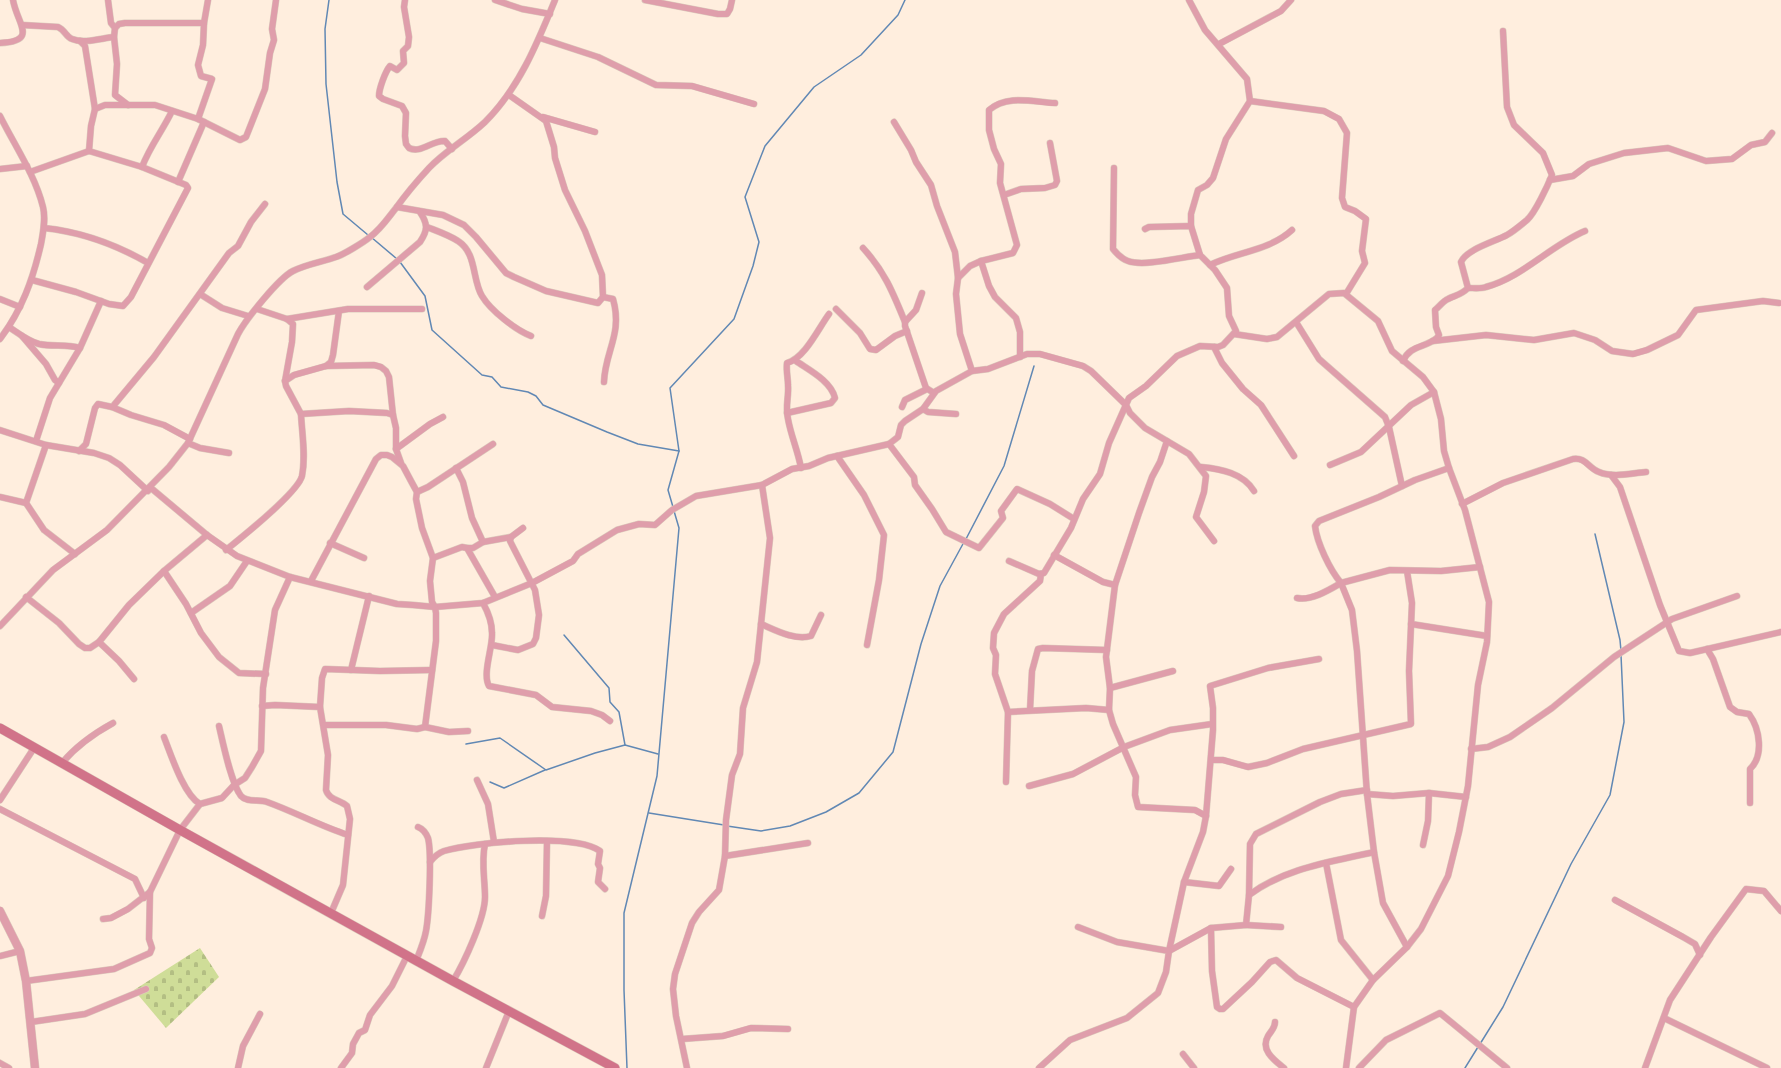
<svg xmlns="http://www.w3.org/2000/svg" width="1781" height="1068" font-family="'Varela Round',sans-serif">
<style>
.cemetery{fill:url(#cemetery-stones)}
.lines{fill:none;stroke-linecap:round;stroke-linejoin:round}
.stream{stroke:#6188b4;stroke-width:1.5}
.minor-casing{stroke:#dcccbd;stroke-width:7}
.tertiary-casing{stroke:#dcccbd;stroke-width:9}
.secondary-casing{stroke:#dcccbd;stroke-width:10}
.minor{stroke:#df9eab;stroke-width:6}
.tertiary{stroke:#df9eab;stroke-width:8}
.secondary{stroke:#d17389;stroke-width:9}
</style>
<defs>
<pattern id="cemetery-stones" width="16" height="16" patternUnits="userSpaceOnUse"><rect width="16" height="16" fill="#cfdd98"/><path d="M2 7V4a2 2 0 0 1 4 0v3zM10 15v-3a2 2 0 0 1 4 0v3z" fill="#b3be83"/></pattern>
</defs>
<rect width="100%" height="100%" fill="#ffeede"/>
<!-- cemetery -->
<path class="cemetery" d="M 200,948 L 219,977 L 166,1028 L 134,990 Z"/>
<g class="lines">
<!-- stream -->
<g class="stream">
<path d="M 329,0 L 325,29 L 326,84 L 337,182 L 343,214 L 368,235"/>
<path d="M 371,237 L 397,259"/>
<path d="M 400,262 L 425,296 L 432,330 L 482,375 L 492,377 L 501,387 L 528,392 L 536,396 L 543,405 L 607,432 L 638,444 L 679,451"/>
<path d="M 673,507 L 668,490 L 679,451 L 670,388 L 734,319 L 753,266 L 759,242 L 745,197 L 765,146 L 814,87 L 861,55 L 898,15 L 905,0"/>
<path d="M 1595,534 L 1620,640 L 1621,651"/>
<path d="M 966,539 L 1004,466 L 1034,366"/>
<path d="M 564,635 L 609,688 L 610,702 L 619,712 L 625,745"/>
<path d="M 466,744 L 500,738 L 546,770 L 595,753 L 625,745 L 658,754"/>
<path d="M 490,782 L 504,788 L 545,770"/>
<path d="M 649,813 L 724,825"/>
<path d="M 727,826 L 761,831 L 790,826 L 826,812 L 859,793 L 893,752 L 921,644 L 940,586 L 964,542"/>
<path d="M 1480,1044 L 1503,1007 L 1571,864 L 1610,795 L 1624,722 L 1621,655"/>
<path d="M 627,1068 L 624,990 L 624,913 L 657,776 L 679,528 L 674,511"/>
<path d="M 1465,1068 L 1478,1047"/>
</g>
<defs>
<g id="minor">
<path d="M 108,0 L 111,23 L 115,28"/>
<path d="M 405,0 L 404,7 L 409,37 L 408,46 L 403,51 L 404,63 L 397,70 L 390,66 C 385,72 379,89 379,96 L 383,99 L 402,106 L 406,113 L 405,136 L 406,144 L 409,148 C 421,154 432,140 445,141 L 452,149"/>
<path d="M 495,0 L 522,9 L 550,14"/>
<path d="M 645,0 L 718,14 L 727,14 L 730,9 L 732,0"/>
<path d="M 1189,0 L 1205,30 L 1247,79 L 1250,101 L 1226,139 L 1213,178 L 1207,185 L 1198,190 L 1191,214 L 1191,226"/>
<path d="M 22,25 L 58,27 C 65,30 66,37 72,39 C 84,44 102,38 114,37"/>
<path d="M 540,38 L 598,57 L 656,85 L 692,86 L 754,104"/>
<path d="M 80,41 L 85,46 L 95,109 L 91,126 L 89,151"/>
<path d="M 0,43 C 39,41 17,24 13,0"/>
<path d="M 1219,44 L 1281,11 L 1291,0"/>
<path d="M 1250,101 L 1324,111 L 1339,119 L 1347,133 L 1342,198 L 1345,207 L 1355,211 L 1366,219 L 1362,251 L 1365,263 L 1346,294"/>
<path d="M 128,105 L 115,95 L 117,64 L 114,37 L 115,28 L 119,24 L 125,23 L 204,23"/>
<path d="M 95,109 L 105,105 L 155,105 L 198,119 L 240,140 L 246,137 L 265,89 L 270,53 L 274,40 L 272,29 L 276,0"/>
<path d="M 0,116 C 15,146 35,175 43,207 C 46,219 43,233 41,244 C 33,279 22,310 0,339"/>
<path d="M 543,117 L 595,132"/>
<path d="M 198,119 L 212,79 L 201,76 L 198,65 L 203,45 L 204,23 L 208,0"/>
<path d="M 894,122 L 911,150 L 916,162 L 931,185 L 937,206 L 955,252 L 958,278 L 970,266 L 981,261 L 989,286 L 995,297 L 1016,318 L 1020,332 L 1020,357"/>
<path d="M 142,167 C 150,146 163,130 172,111"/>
<path d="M 1114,168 L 1113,249 C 1117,254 1122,259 1128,261 C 1144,267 1182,257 1200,255"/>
<path d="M 0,169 L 27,166"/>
<path d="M 30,172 L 89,151 L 142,167 L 186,185 L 188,188 L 131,297 L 123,306 L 109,304 L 76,292 L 32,280"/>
<path d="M 1550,180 L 1573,176 L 1589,164 L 1624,153 L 1668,148 L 1706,161 L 1732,159 L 1751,145 L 1765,142 L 1772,133"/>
<path d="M 178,182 L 204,122"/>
<path d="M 1004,195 L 1021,189 L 1045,188 L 1055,185 L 1057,181 L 1050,143"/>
<path d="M 397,207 L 443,215 L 464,225 L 476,237 L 506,273 L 514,277 L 546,291 L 598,303 L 603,297 L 602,275 L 585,231 L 565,190 L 555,158 L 554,147 L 546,121 L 509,95"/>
<path d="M 427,227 C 437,231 449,235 458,241 C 477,253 472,280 482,296 C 491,311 516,330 531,336"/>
<path d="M 44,228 C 83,232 115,244 148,263"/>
<path d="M 863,248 C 885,272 893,293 905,322"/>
<path d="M 981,261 L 1013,253 L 1017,245 L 1000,183 L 1001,164 L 994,149 L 989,130 L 989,110 C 1007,94 1033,102 1055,103"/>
<path d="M 1210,265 C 1236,252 1269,251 1292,230"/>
<path d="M 958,278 L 956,294 L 960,334 L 972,371"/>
<path d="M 367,287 L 420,242 C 428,230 428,224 420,212"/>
<path d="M 1468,288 C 1474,288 1481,289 1486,287 C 1523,277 1551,245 1585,231"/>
<path d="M 922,293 L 916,310 L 905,322 L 905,326 L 926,388 L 934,393"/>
<path d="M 200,294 L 222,308 L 248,316"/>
<path d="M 603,297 L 613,299 C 623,334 605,351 604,382"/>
<path d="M 0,299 L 20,307"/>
<path d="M 257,309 L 287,319 L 293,324 L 292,342 L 285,381 L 286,386 L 301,414 L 349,411 L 387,413 L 393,415"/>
<path d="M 836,309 L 860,333 L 870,349 L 876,350 L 895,336 L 907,331"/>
<path d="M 287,319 L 348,309 L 422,309"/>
<path d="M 1296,322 L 1319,359 L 1385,417 L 1389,427 L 1402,486"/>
<path d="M 9,327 C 18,333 28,341 39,344 C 53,347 66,344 80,348"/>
<path d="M 1234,334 L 1267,339 L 1277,337 L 1329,294 L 1344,293 L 1378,321 L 1392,351 L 1423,377 L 1434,392 L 1441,419 L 1444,451 L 1449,468 L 1465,510 L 1489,602 L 1487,642 L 1478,685 L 1468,786 L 1459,832 L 1448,876 L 1421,929 L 1407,947 L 1373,980 L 1354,1007 L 1346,1068"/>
<path d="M 22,336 L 46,364 L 55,380 L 59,383"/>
<path d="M 1433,341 L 1486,335 L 1534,340 L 1574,333 L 1595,340 L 1612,351 L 1633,354 L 1647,350 L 1678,335 L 1696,310 L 1763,301 L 1779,303"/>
<path d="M 1214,347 L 1222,363 L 1243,389 L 1261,405 L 1294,456"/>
<path d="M 1403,361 C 1410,345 1425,348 1437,338 L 1439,335 L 1436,327 L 1435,310 C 1439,307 1443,301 1448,299 C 1456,295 1461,295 1468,288 L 1461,262 C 1467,249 1494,242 1507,235 C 1514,231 1521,225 1527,220 C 1535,213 1548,185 1552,175 L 1543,153 L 1514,125 L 1507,107 L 1503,31"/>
<path d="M 326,366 L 331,362 L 333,355 L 339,311"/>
<path d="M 285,381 L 294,375 L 326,366 L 374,365 L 381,367 L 386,371 L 389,377 L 393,415 L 396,428 L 396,449 L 401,463"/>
<path d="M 112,407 L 131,415 L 164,425 L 190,439"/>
<path d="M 902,407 L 905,400 L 927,389"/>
<path d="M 923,409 L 928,412 L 956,414"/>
<path d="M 787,413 L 831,403 L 835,398 C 831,381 809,370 796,361"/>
<path d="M 0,430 L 46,445 L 94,453 L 109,458 L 120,465 L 148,491"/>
<path d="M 36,441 L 50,398 L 80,348 L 101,301"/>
<path d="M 1167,441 L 1160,462 L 1152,477 L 1139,513 L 1115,585 L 1106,657 L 1110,688 L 1109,710 L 1113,724 L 1136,777 L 1135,795 L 1138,807 L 1195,810 L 1206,816"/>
<path d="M 188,443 L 200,448 L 229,453"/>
<path d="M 889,444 L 914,477 L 915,485 L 932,509 L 946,532 L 979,548 L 1003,518 L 1001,511 L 1017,489 L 1050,504 L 1074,519"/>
<path d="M 396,449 L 430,424 L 443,417"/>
<path d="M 79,451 L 86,444 L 95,408 L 98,404 L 112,407 L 114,405 L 154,357 L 229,253 L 238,246 L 251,222 L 265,204"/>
<path d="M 837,456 L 864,495 L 884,535 L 879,580 L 867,645"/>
<path d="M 1330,465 L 1361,452 L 1411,405 L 1434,392"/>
<path d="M 1201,467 C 1221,469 1243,473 1254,491"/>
<path d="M 456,468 L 463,482 L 472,518 L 483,542"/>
<path d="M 801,468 C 798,451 791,436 788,419 C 785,405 789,398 788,385 C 788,378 786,371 787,363 C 805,358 818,329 829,314"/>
<path d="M 1611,475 L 1620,487 L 1660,605 L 1679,651 L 1690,653 L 1781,632"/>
<path d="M 151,488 L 207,535 L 237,556 L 290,577 L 397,604 L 413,605 L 435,607 L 483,603 L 532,583 L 573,561 L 578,554 L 617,530 L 639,524 L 655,525 L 672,510 L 696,496 L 762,485 L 792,469 L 809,466 L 828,458 L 889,444 L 898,437 L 901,425 L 905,421 L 923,409 L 936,391 L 972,371 L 988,369 L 1027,354 L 1040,354 L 1083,366 L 1091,371 L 1126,405 L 1130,413 L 1145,428 L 1189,454 L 1206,476 L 1204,492 L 1196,517 L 1214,541"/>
<path d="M 417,492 L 428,487 L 493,444"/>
<path d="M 0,497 L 26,503 L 44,530 L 75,554"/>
<path d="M 26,503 L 46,445"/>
<path d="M 1462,504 L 1503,483 L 1573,459 C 1586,457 1588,468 1599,472 C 1613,478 1632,473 1646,472"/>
<path d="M 330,543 L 364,558"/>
<path d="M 467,548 L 473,548 L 483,542 L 511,537"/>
<path d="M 226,550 C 241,538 298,492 302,476 C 306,456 302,434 301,414"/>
<path d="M 1054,555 L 1103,582 L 1115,585"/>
<path d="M 433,558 L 462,547 L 467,548 L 495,597"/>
<path d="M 1009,561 L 1039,574 L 1044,573 L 1071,528 L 1083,499 L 1100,474 L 1109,443 L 1129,398 L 1146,386 L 1177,356 L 1200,346 L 1218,347 L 1223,345 L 1236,331 L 1229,316 L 1227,288 L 1215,270 L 1200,255 L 1191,226 L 1149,227 L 1145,229"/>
<path d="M 164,571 L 186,604 L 201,633 L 219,657 L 239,673 L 266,674"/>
<path d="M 311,581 L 376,459 L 381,455 L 387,455 L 392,457 L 403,466 L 411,481 L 417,492 L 416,499 L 422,528 L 433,558 L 430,581 L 432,602 L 435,607 L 436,613 L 436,641 L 425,727"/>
<path d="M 26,597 L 59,623 L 79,644 L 85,648 L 90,648 L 99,642 L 129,605 L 164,571 L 207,535"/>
<path d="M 1297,598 C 1311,601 1329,590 1341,583 C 1330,570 1317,543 1315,526 L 1319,521 L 1379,497 L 1415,480 L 1449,468"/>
<path d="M 483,603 C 488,612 492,622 492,633 C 493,647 482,674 489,686 L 536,695 L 552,707 L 591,711 L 602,715 L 610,721"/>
<path d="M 191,613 L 230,586 L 247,561"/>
<path d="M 761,624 C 775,630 795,641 811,636 L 821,615"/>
<path d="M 1411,624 L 1487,636"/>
<path d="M 0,626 L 53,570 L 107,530 L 169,467 L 188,443 L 238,334 C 246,319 279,278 293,271 C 307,264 322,262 336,257 C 343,255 364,242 370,237 C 381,229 388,218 396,208 C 406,194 417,181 429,168 C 445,151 467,139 485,122 C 519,88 537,44 555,0"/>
<path d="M 99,642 L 119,661 L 134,679"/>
<path d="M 492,645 L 518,650 L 533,644 L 536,638 L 539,615 L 535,590 L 510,541 L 511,537 L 523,528"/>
<path d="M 1707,649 L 1713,659 L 1730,707 L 1737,712 L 1749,714 C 1760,729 1764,756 1750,769 L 1750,803"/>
<path d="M 351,670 L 369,596"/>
<path d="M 1110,688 L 1173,671"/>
<path d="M 262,706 L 275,705 L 320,707 L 328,755 L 326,790 C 329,800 340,800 347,806 L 350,819 L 343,885 L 331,913"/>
<path d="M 320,707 L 322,678 L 325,669 L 380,671 L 432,670"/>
<path d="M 1030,710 L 1032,671 L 1038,649 L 1043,648 L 1107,650"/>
<path d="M 1008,712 L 1086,708 L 1109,710"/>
<path d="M 324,725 L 386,725 L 417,729 L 425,727 L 449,732 L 468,731"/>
<path d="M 219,726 C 223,743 231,783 241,796 C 247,803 259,799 267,802 C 295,812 320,826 348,835"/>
<path d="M 164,737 C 171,755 184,795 200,804"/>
<path d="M 1471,749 L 1488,747 L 1510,737 L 1552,708 L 1614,657 L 1672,619 L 1737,596"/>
<path d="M 1212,760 L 1223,760 L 1248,767 L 1267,763 L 1303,749 L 1411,724 L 1409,671 L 1412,603 L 1407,571"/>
<path d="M 62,763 C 77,745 93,734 113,723"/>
<path d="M 477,780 L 488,804 L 494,842"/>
<path d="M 1006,782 L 1008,712 L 995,674 L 996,655 L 993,648 L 994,633 L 1004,614 L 1040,581 L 1041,574"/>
<path d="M 1029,786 L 1073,774 L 1124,747 L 1170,730 L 1212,724"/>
<path d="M 1367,794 L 1393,796 L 1429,793 L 1466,797"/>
<path d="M 0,800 L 34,748"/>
<path d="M 0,809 L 135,879 L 144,898"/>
<path d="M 1423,845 L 1428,821 L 1429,793"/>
<path d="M 725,856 L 808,843"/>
<path d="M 430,862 C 434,857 438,853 444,851 C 474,842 574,833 600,851 L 598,864 L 600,868 L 598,882 L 605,889"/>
<path d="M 1326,863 L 1341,940 L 1373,980"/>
<path d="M 1184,882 L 1219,886 L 1231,869"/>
<path d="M 1249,895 L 1250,844 L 1256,834 L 1320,802 L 1341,794 L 1367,790"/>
<path d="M 1615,900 L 1683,937 L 1695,944 L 1700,955"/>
<path d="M 542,916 L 546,896 L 547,841"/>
<path d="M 103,919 L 111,918 L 128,909 L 150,892 L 180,830 L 200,804 L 222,798 L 234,785 L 245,778 L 252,767 L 261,751 L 263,688 L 275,610 L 290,577"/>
<path d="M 1246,925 L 1281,927"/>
<path d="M 1211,928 L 1212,971 L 1217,1007 L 1220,1009 L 1223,1009 L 1252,982 L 1270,962 L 1276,960 L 1297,978 L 1354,1007"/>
<path d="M 1407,947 L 1383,903 L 1374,852 L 1367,794 L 1357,651 L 1352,610 L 1341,583 L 1390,570 L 1441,571 L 1480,567"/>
<path d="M 1169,951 L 1184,882 L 1203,832 L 1206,816 L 1213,730 L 1213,708 L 1210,686 L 1268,668 L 1319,659"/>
<path d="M 1169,951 L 1211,928 L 1246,925 L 1249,895 C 1285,868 1331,862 1374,852"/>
<path d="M 0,956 L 20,951"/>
<path d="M 416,961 C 420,951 424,942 426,931 C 429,915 432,853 428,838 C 426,833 423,829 418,827"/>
<path d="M 26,981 L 114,969 L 150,953 L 152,948 L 149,939 L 150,892"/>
<path d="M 453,981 C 464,963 485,918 485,897 C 485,879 481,862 485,844"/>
<path d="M 1664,1018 L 1767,1068"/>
<path d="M 31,1022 L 85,1014 L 146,989"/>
<path d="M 1275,1022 C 1275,1028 1271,1031 1268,1036 C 1260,1050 1274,1060 1284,1068"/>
<path d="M 682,1039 L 723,1036 L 751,1028 L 788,1029"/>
<path d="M 1183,1054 L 1194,1068"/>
<path d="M 0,1063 L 9,1068"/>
<path d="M 238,1068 L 243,1046 L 260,1014"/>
<path d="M 341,1068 L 352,1053 L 353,1044 L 359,1033 L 365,1030 L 370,1015 L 392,986 L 407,956"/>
<path d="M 486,1068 L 509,1011"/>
<path d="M 687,1068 L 676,1016 L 673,989 L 675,974 L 692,923 L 699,912 L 719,890 L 725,856 L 726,820 L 732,775 L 740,754 L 743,708 L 757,662 L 770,538 L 762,485"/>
<path d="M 1039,1068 L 1070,1040 L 1127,1018 L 1158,993 L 1166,972 L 1169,951 L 1117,942 L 1078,927"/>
<path d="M 1359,1068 L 1386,1040 L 1440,1013 L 1507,1068"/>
<path d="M 1645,1068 L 1670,1000 L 1711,937 L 1746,889 L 1764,891 L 1781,911"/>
</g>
<path id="tertiary" d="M 0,911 L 20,951 L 26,981 L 35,1068"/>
<path id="secondary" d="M 0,728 L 180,830 L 453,981 L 615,1068"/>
</defs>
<!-- minor casing -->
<use href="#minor" class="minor-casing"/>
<!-- tertiary casing -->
<use href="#tertiary" class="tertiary-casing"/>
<!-- secondary casing -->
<use href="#secondary" class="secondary-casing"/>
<!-- minor -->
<use href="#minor" class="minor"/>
<!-- tertiary -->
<use href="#tertiary" class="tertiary"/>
<!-- secondary -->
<use href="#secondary" class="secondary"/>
</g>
</svg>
